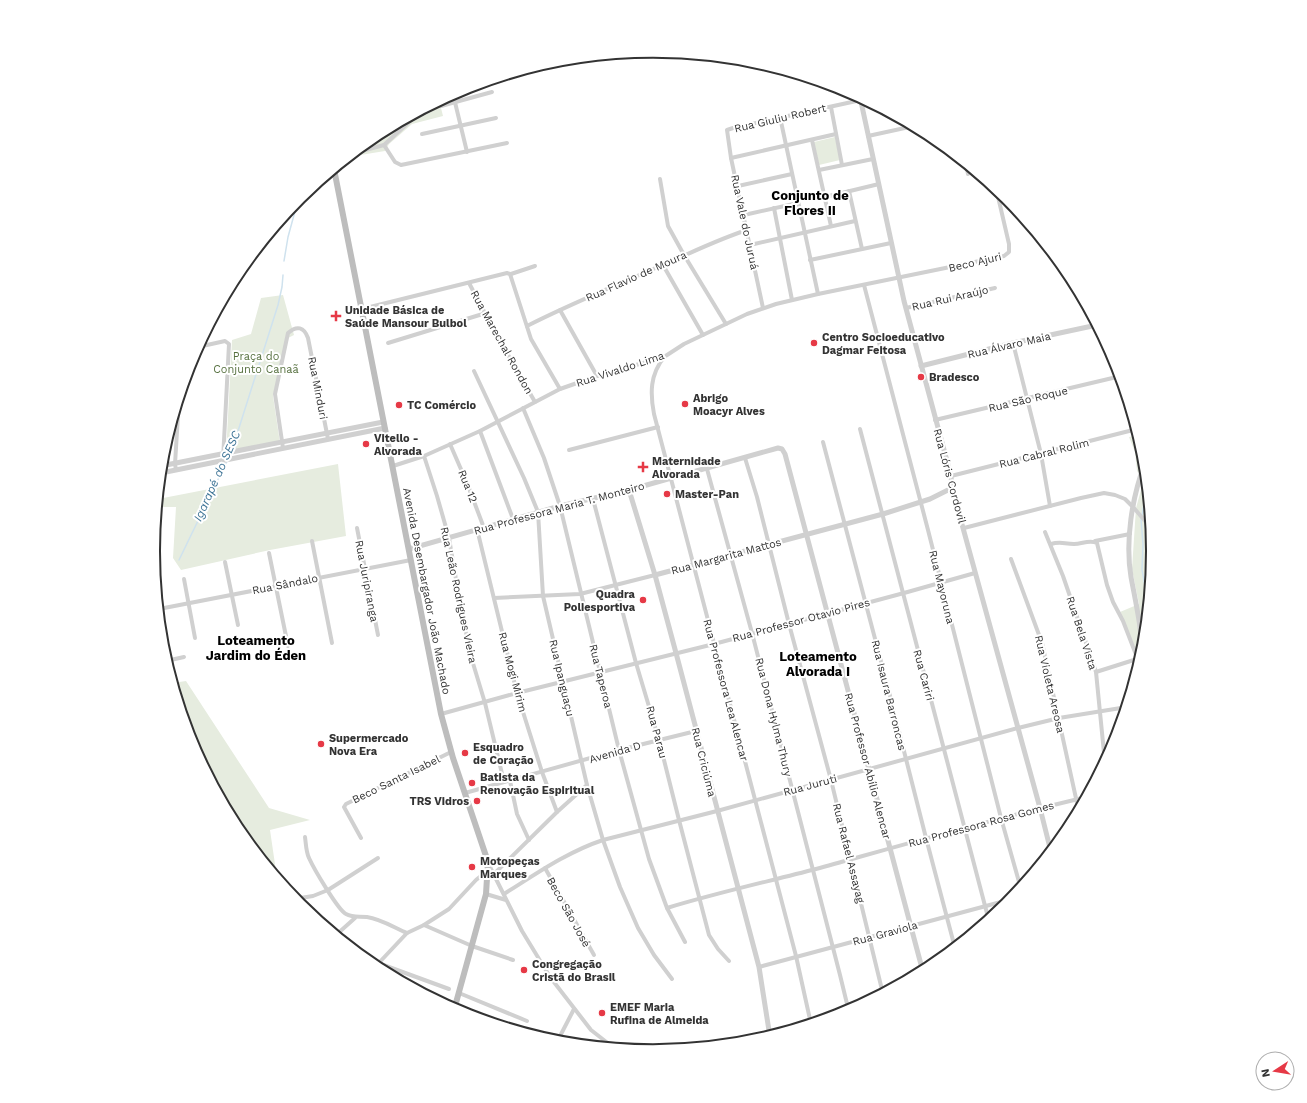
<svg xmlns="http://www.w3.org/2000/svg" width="1307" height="1103" font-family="'Work Sans',sans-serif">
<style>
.green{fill:#e6ecdf}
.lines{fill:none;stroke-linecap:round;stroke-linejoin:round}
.stream{stroke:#cfe2ee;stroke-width:1.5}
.minor{stroke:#d0d0d0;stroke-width:4}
.tertiary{stroke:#d0d0d0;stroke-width:5}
.secondary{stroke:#bdbdbd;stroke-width:6}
.poi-dot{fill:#e63946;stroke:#fff;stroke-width:1.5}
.labels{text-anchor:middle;stroke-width:4;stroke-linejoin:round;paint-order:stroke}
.street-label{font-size:11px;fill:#333;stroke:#fff}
.poi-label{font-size:11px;font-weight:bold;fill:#333;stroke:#fff;text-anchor:start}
.park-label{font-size:11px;fill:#56703f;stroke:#fff}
.water-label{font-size:12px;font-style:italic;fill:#3f7597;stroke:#fff}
.quarter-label{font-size:13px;font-weight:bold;fill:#000;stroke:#fff}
.rim{fill:none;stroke:#333;stroke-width:2}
</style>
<rect width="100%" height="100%" fill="#fff"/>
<!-- green -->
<g class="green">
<path d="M 452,94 L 454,104 L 441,108 L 443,116 L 412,124 L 389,144 L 385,151 L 348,157 L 376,135 Z"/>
<path d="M 835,137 L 840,160 L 819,165 L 814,142 Z"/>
<path d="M 283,295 L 294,335 L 286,339 L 273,396 L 280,443 L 226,454 L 232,340 L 251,334 L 261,298 Z"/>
<path d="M 1139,435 L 1144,454 L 1154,552 L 1144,649 L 1141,661 L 1120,612 L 1139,604 L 1132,569 L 1136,508 L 1144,479 L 1137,471 L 1135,452 L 1129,437 Z"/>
<path d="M 338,464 L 346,536 L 270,550 L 181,570 L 173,558 L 176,507 L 157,507 L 158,499 Z"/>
<path d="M 186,681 L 269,808 L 310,820 L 270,830 L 277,878 L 237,829 L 191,743 L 173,683 Z"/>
</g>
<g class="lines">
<!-- stream -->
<g class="stream">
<path d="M 374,137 L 383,133 L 397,124"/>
<path d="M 284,261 L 288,237 L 297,204"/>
<path d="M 232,450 L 278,305 L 282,287 L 283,275"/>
<path d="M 1142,516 L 1147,485"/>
<path d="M 1141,519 L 1143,544 L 1142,570 L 1149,607"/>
<path d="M 179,560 L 227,461"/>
</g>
<!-- minor -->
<g class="minor">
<path d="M 453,94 L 467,152"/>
<path d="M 441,106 L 492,92"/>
<path d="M 831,107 L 842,165"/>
<path d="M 780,117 L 818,294"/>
<path d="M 422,134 L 496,118"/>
<path d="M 868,136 L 914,126"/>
<path d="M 812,140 L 831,226"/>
<path d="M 940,142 L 941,146 L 947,148"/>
<path d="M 384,145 L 395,162 L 401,165 L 507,143"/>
<path d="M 354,153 L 384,145 L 421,111"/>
<path d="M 731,158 L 836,134"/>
<path d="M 966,164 L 968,174"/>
<path d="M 819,170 L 873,159"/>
<path d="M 660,179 L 668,226 L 684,255 L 726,324"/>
<path d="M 738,186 L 792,174"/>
<path d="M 849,191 L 862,249"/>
<path d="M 825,197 L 879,184"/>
<path d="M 774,208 L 792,300"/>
<path d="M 744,215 L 798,203"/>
<path d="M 750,245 L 855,221"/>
<path d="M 810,260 L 891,243"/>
<path d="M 663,265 L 703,335"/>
<path d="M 511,274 L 535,266"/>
<path d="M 469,283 L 495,332 L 535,402"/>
<path d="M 864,285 L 928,530 L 1001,818 L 1021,889"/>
<path d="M 763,308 L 731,158 L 727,130 L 733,128 L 861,100"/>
<path d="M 906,308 L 995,288"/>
<path d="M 362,309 L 507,273 L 510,274 L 531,339 L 560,389"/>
<path d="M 560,310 L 597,376"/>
<path d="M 527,326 C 570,304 615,286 660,266 C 689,254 716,240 747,230"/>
<path d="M 388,343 L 486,313"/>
<path d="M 1013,343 L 1041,454 L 1050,506"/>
<path d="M 198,347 L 225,341 L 229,344 L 223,460"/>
<path d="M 664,357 C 650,375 650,393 654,414 L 796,956 L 811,1024"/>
<path d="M 474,371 L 524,478 L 538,512 L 543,596 L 587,785 L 603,840 L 620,887 L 638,928 L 654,955 L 672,979"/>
<path d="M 523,408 L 544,458 L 560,506 L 619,750 L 649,859 L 667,908 L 685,942"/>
<path d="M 935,420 L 1121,376"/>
<path d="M 860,429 L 989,921"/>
<path d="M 480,431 L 513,519"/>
<path d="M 823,442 L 887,684 L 926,838 L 955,948"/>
<path d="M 450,444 L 467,483 L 484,528"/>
<path d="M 283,448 L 275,394 L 288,333 C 297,325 304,327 308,338 L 328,439"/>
<path d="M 569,450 L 658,427"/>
<path d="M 424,456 L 437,496 L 449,538 L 461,609 L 472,660 L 485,703 L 504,782"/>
<path d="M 745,458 L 757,497 L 789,624 L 831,780 L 883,994"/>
<path d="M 393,466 L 424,456 L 480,431 L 560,389 L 597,376 L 664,357 L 684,344 L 747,314 L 776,304 L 818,294 L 1004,256 L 1009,252 L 1009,244 L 996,188"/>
<path d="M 707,469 L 752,633 L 840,975 L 849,1012"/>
<path d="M 176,470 L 175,464 L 179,399"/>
<path d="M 951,476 L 1137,429"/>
<path d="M 593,499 L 636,663 L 659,740 L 679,820 L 709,935 L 718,949 L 729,961"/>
<path d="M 357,528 L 378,635"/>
<path d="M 964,528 L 1081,498 L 1104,493 L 1115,495 L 1125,499 L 1133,507 L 1152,529"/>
<path d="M 477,529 L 517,693 L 542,772 L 557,812"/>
<path d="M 1045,532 L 1063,576 L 1096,672 L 1105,763"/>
<path d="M 312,541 L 332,643"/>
<path d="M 1095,541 L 1130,534"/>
<path d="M 1051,544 C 1061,541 1064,544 1074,544 C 1082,544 1090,539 1097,543 L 1107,585 L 1113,602 L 1123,621 L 1140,665"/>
<path d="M 269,553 L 288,646"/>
<path d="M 1011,559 L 1042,643 L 1079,812"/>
<path d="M 225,562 L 238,625"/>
<path d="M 184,579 L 195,638"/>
<path d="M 494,598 L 580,594 L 655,575"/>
<path d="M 159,609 L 411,560"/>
<path d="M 166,661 L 184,657"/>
<path d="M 1096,672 L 1137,659"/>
<path d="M 441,714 L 517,693 L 714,644 L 904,593 L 975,573"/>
<path d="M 510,781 L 517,814 L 529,840"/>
<path d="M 465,793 L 619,750 L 696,731"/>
<path d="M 305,837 C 306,844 306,852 309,858 C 314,869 338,910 346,914 C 353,918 359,916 367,917 C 381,919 395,928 407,933"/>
<path d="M 361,838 L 344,807 L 346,804 L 451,752"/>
<path d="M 488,863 L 522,931 L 550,977 L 591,1030 L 614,1048"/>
<path d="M 545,868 L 594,955"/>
<path d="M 494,874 L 557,812 L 587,785"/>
<path d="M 486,894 L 506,900"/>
<path d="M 504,894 C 536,874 567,852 603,840 L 717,811 L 1018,728 L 1059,718 L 1127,707"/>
<path d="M 294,899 L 313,896 L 328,890 L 378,858"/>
<path d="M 667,908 C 716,893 766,882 816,869 C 906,844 996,818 1087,797"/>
<path d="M 424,925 L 472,946 L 513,960"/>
<path d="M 336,935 L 355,918"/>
<path d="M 378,963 L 449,989"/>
<path d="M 375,967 L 407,933 L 424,925 L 449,909 L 476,880 L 487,871"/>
<path d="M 759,967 L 1012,899"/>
<path d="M 459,993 L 527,1021"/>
<path d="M 557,1042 L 574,1009"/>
</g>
<!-- tertiary -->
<g class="tertiary">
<path d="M 860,97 L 904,301 L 951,476 L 952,488 L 1040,808 L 1051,852"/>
<path d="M 921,366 L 1013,343 L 1097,325"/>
<path d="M 161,466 L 383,422"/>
<path d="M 161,473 L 385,428"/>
<path d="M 629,490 L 655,575 L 676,653 L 759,967 L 770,1037"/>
<path d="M 409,549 L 560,506 L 629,490 L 778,448 L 782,449 L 785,454 L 923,972"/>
<path d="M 1153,560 L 1154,547"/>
<path d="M 655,575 L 883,514 L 930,499 L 952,488"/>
<path d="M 1142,656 C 1142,629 1136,604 1131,577 C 1125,541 1132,497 1145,463"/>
</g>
<!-- secondary -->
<path class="secondary" d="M 334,169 L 441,714 L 453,758 L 488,862 L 486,894 L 454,1010"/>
</g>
<!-- markers -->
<g class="poi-dot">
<path d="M334 310h4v4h4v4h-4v4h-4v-4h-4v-4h4z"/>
<circle cx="814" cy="343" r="4"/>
<circle cx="921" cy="377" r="4"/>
<circle cx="685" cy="404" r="4"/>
<circle cx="399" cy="405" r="4"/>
<circle cx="366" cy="444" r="4"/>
<path d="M641 461h4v4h4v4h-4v4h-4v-4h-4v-4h4z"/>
<circle cx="667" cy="494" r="4"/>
<circle cx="643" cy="600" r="4"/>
<circle cx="321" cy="744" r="4"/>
<circle cx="465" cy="753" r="4"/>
<circle cx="472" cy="783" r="4"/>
<circle cx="477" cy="801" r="4"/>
<circle cx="472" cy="867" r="4"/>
<circle cx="524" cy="970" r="4"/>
<circle cx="602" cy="1013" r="4"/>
</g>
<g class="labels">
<!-- street labels -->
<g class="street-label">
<text transform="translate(780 118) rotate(-13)" y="4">Rua Giuliu Robert</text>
<text transform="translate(745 222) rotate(78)" y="4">Rua Vale do Juruá</text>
<text transform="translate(975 262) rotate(-13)" y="4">Beco Ajuri</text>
<text transform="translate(636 276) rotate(-24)" y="4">Rua Flavio de Moura</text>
<text transform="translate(950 298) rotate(-13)" y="4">Rua Rui Araújo</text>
<text transform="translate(502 342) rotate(61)" y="4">Rua Marechal Rondon</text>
<text transform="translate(1009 345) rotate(-13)" y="4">Rua Álvaro Maia</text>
<text transform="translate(620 369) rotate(-18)" y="4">Rua Vivaldo Lima</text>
<text transform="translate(318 388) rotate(79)" y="4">Rua Minduri</text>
<text transform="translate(1028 399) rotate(-13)" y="4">Rua São Roque</text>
<text transform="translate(1044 453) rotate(-14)" y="4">Rua Cabral Rolim</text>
<text transform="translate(950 476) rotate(75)" y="4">Rua Lóris Cordovil</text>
<text transform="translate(468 486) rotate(68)" y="4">Rua 12</text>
<text transform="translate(559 508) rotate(-15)" y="4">Rua Professora Maria T. Monteiro</text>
<text transform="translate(726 556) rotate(-15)" y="4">Rua Margarita Mattos</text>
<text transform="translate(367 581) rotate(79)" y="4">Rua Juripiranga</text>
<text transform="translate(285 584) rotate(-11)" y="4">Rua Sândalo</text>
<text transform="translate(942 587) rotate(76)" y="4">Rua Mayoruna</text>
<text transform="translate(427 591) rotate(79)" y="4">Avenida Desembargador João Machado</text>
<text transform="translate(459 595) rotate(78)" y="4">Rua Leão Rodrigues Vieira</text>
<text transform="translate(801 620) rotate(-15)" y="4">Rua Professor Otavio Pires</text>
<text transform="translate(1082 633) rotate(72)" y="4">Rua Bela Vista</text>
<text transform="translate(513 672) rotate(75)" y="4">Rua Mogi Mirim</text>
<text transform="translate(924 675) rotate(75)" y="4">Rua Cariri</text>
<text transform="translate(601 676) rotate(76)" y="4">Rua Taperoa</text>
<text transform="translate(562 678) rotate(77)" y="4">Rua Ipanguaçu</text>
<text transform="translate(1050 684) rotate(77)" y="4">Rua Violeta Areosa</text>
<text transform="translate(726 690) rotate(75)" y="4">Rua Professora Lea Alencar</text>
<text transform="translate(889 695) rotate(76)" y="4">Rua Isaura Barroncas</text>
<text transform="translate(774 717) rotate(76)" y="4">Rua Dona Hylma Thury</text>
<text transform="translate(657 732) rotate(75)" y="4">Rua Parau</text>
<text transform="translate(615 752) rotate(-16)" y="4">Avenida D</text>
<text transform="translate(704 762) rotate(76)" y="4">Rua Criciúma</text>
<text transform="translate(868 766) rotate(75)" y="4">Rua Professor Abílio Alencar</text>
<text transform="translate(396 779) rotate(-26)" y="4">Beco Santa Isabel</text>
<text transform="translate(810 785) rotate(-15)" y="4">Rua Juruti</text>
<text transform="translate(981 824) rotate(-15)" y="4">Rua Professora Rosa Gomes</text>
<text transform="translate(849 853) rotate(76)" y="4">Rua Rafael Assayag</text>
<text transform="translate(569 912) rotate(61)" y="4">Beco São José</text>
<text transform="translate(885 933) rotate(-15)" y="4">Rua Graviola</text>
</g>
<!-- poi labels -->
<g class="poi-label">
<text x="345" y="314">Unidade Básica de<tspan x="345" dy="13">Saúde Mansour Bulbol</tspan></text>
<text x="822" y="341">Centro Socioeducativo<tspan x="822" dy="13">Dagmar Feitosa</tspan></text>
<text x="929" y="381">Bradesco</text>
<text x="693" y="402">Abrigo<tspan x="693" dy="13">Moacyr Alves</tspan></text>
<text x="407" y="409">TC Comércio</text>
<text x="374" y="442">Vitello -<tspan x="374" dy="13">Alvorada</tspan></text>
<text x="652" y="465">Maternidade<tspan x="652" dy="13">Alvorada</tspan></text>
<text x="675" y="498">Master-Pan</text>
<text x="635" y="598" text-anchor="end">Quadra<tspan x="635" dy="13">Poliesportiva</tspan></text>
<text x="329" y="742">Supermercado<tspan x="329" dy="13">Nova Era</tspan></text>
<text x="473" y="751">Esquadro<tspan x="473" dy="13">de Coração</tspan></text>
<text x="480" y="781">Batista da<tspan x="480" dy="13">Renovação Espiritual</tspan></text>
<text x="469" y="805" text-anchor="end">TRS Vidros</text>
<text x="480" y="865">Motopeças<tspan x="480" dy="13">Marques</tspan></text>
<text x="532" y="968">Congregação<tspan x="532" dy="13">Cristã do Brasil</tspan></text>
<text x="610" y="1011">EMEF Maria<tspan x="610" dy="13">Rufina de Almeida</tspan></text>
</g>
<!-- park labels -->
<g class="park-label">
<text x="256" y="360">Praça do<tspan x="256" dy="13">Conjunto Canaã</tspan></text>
</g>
<!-- water labels -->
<g class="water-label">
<text transform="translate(217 476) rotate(-66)" y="4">Igarapé do SESC</text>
</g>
<!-- quarter labels -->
<g class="quarter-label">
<text x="810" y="200">Conjunto de<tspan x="810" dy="15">Flores II</tspan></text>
<text x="256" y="645">Loteamento<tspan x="256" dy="15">Jardim do Éden</tspan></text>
<text x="818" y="661">Loteamento<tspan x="818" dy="15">Alvorada I</tspan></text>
</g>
</g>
<!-- crop -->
<path d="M0 0H1307V1103H0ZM160 551a493 493 0 1 1 986 0a493 493 0 1 1-986 0Z" fill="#fff" fill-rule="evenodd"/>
<path class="rim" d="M160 551a493 493 0 1 1 986 0a493 493 0 1 1-986 0Z"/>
<!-- north arrow -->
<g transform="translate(1275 1071) rotate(258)"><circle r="19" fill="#ffffff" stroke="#adadad"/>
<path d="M0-3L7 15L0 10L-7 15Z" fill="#e63946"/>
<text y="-6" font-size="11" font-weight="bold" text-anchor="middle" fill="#333333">N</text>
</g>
</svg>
